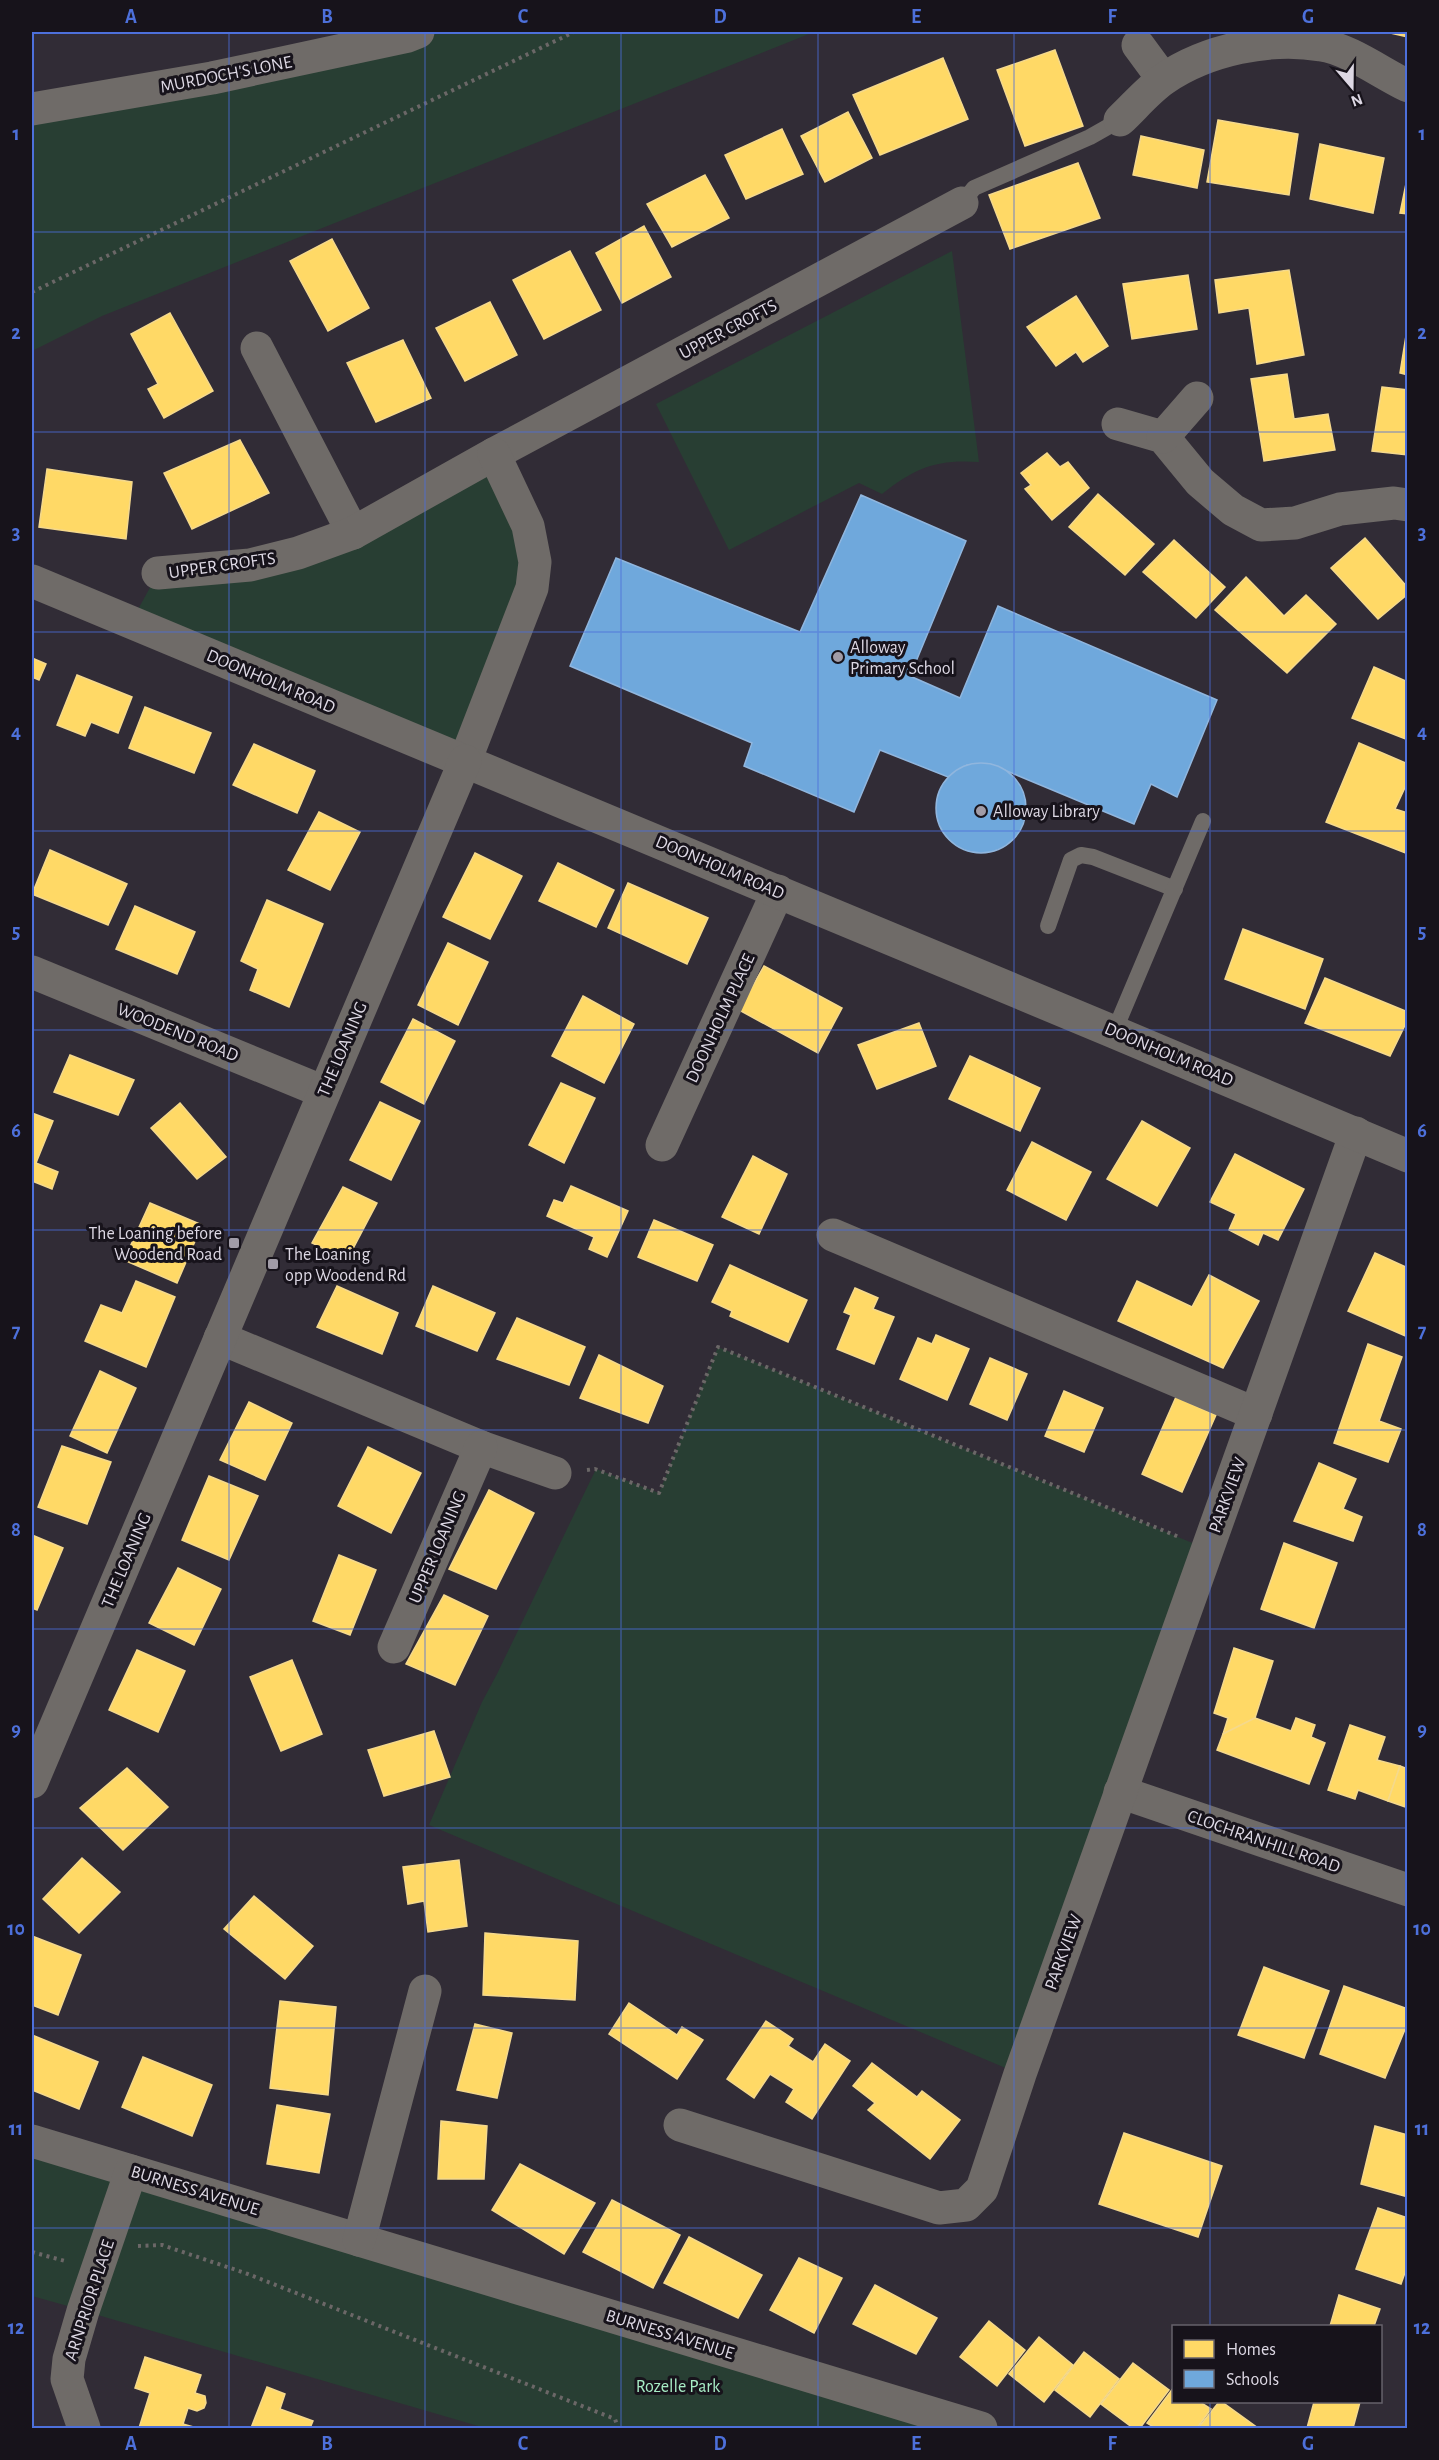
<svg xmlns="http://www.w3.org/2000/svg" width="1439" height="2460" font-family="'Alegreya Sans',sans-serif">
<style>
.green{fill:#283e33}
.homes{fill:#ffd966;stroke:#f5d98c;stroke-width:1.5}
.schools{fill:#6fa8dc;stroke:#90b6de;stroke-width:1.5}
.lines{fill:none;stroke-linecap:round;stroke-linejoin:round}
.path{stroke:#6b6767;stroke-width:4;stroke-dasharray:3 4.5;stroke-linecap:butt}
.service{stroke:#6f6b68;stroke-width:16}
.minor{stroke:#6f6b68;stroke-width:33}
.tertiary{stroke:#6f6b68;stroke-width:33}
.grid{fill:none;stroke:#4d70db;stroke-width:1.5;stroke-opacity:0.55}
.poi-dot{fill:#a19ca7;stroke:#17131b;stroke-width:2}
.labels{text-anchor:middle;stroke-width:6;stroke-linejoin:round;paint-order:stroke}
.street-label{font-size:18px;fill:#ddd8e4;stroke:#17131b}
.poi-label{font-size:18px;fill:#ddd8e4;stroke:#17131b;text-anchor:start}
.park-label{font-size:18px;fill:#a7ecc5;stroke:#17131b}
.neatline{fill:none;stroke:#4d70db;stroke-width:2}
.grid-label{font-size:20px;text-anchor:middle;font-weight:bold;fill:#4d70db}
</style>
<rect width="100%" height="100%" fill="#312c36"/>
<!-- green -->
<g class="green">
<path d="M 418,32 L 814,32 L 102,316 L 32,351 L 32,109 Z"/>
<path d="M 952,251 L 979,462 C 936,459 915,468 882,494 L 859,483 L 729,550 L 656,404 Z"/>
<path d="M 494,454 L 535,562 L 465,761 L 131,622 L 158,573 L 250,565 Z"/>
<path d="M 718,1347 L 1207,1549 L 1020,2074 L 429,1825 L 482,1702 L 497,1674 L 596,1469 L 659,1493 Z"/>
<path d="M 32,2143 L 129,2173 L 82,2310 L 32,2296 Z"/>
<path d="M 131,2174 L 956,2428 L 485,2428 L 84,2311 Z"/>
</g>
<!-- homes -->
<g class="homes">
<path d="M 1386,32 L 1408,32 L 1408,37 Z"/>
<path d="M 1055,50 L 1083,126 L 1025,146 L 997,70 Z"/>
<path d="M 943,58 L 968,119 L 880,155 L 853,95 Z"/>
<path d="M 848,112 L 872,158 L 825,182 L 801,136 Z"/>
<path d="M 1218,120 L 1298,134 L 1289,195 L 1207,182 Z"/>
<path d="M 782,129 L 803,174 L 746,199 L 725,155 Z"/>
<path d="M 1141,136 L 1204,150 L 1197,188 L 1133,175 Z"/>
<path d="M 1320,144 L 1384,158 L 1373,213 L 1310,199 Z"/>
<path d="M 1078,163 L 1100,218 L 1010,249 L 989,195 Z"/>
<path d="M 1408,174 L 1408,214 L 1400,213 Z"/>
<path d="M 705,175 L 729,218 L 672,247 L 647,204 Z"/>
<path d="M 644,226 L 671,277 L 622,303 L 596,253 Z"/>
<path d="M 332,239 L 369,308 L 328,331 L 290,261 Z"/>
<path d="M 570,251 L 601,310 L 544,339 L 513,280 Z"/>
<path d="M 1289,270 L 1304,355 L 1257,364 L 1249,308 L 1219,313 L 1215,280 Z"/>
<path d="M 1188,275 L 1197,329 L 1132,339 L 1123,284 Z"/>
<path d="M 1076,296 L 1108,346 L 1083,362 L 1076,352 L 1056,366 L 1027,327 Z"/>
<path d="M 490,302 L 517,355 L 465,381 L 436,328 Z"/>
<path d="M 170,313 L 213,391 L 164,418 L 148,389 L 158,384 L 131,334 Z"/>
<path d="M 1408,323 L 1408,375 L 1400,373 Z"/>
<path d="M 403,340 L 431,398 L 376,422 L 347,363 Z"/>
<path d="M 1287,374 L 1294,419 L 1328,414 L 1335,450 L 1264,461 L 1251,379 Z"/>
<path d="M 1382,387 L 1408,390 L 1408,455 L 1372,451 Z"/>
<path d="M 240,440 L 269,493 L 192,529 L 164,473 Z"/>
<path d="M 1047,453 L 1060,467 L 1068,462 L 1089,488 L 1052,520 L 1025,489 L 1031,485 L 1021,473 Z"/>
<path d="M 47,469 L 132,482 L 126,539 L 39,527 Z"/>
<path d="M 1098,494 L 1154,544 L 1125,575 L 1069,527 Z"/>
<path d="M 1365,538 L 1408,588 L 1408,594 L 1378,619 L 1331,568 Z"/>
<path d="M 1174,540 L 1225,587 L 1196,618 L 1143,572 Z"/>
<path d="M 1246,577 L 1284,616 L 1306,595 L 1336,624 L 1287,673 L 1215,610 Z"/>
<path d="M 32,658 L 46,664 L 39,680 L 32,677 Z"/>
<path d="M 1374,667 L 1408,682 L 1408,740 L 1352,718 Z"/>
<path d="M 77,675 L 132,697 L 118,733 L 91,722 L 85,736 L 57,725 Z"/>
<path d="M 145,707 L 211,733 L 194,773 L 129,748 Z"/>
<path d="M 1359,743 L 1408,764 L 1408,781 L 1395,809 L 1408,813 L 1408,854 L 1326,822 Z"/>
<path d="M 254,744 L 315,771 L 297,813 L 233,785 Z"/>
<path d="M 319,812 L 360,832 L 330,890 L 288,870 Z"/>
<path d="M 50,850 L 127,884 L 108,925 L 32,894 Z"/>
<path d="M 475,853 L 522,876 L 490,939 L 443,917 Z"/>
<path d="M 558,863 L 614,890 L 596,927 L 539,901 Z"/>
<path d="M 628,883 L 708,918 L 687,964 L 608,928 Z"/>
<path d="M 267,900 L 323,924 L 289,1007 L 250,990 L 258,969 L 241,961 Z"/>
<path d="M 135,906 L 195,932 L 177,974 L 116,949 Z"/>
<path d="M 1243,929 L 1323,959 L 1305,1009 L 1225,979 Z"/>
<path d="M 448,943 L 488,962 L 458,1025 L 418,1005 Z"/>
<path d="M 764,966 L 842,1008 L 818,1053 L 739,1010 Z"/>
<path d="M 1325,978 L 1408,1012 L 1408,1019 L 1390,1056 L 1305,1023 Z"/>
<path d="M 583,996 L 634,1024 L 604,1083 L 552,1056 Z"/>
<path d="M 413,1019 L 455,1041 L 424,1104 L 381,1082 Z"/>
<path d="M 919,1023 L 936,1066 L 877,1089 L 858,1045 Z"/>
<path d="M 70,1055 L 134,1080 L 118,1115 L 54,1092 Z"/>
<path d="M 970,1056 L 1040,1088 L 1020,1131 L 949,1099 Z"/>
<path d="M 561,1083 L 595,1098 L 564,1163 L 529,1145 Z"/>
<path d="M 380,1102 L 420,1121 L 391,1180 L 350,1160 Z"/>
<path d="M 180,1103 L 226,1157 L 197,1179 L 151,1128 Z"/>
<path d="M 32,1113 L 53,1121 L 36,1163 L 58,1172 L 52,1189 L 32,1181 Z"/>
<path d="M 1142,1121 L 1190,1148 L 1157,1206 L 1107,1179 Z"/>
<path d="M 1032,1142 L 1091,1172 L 1066,1220 L 1007,1190 Z"/>
<path d="M 1235,1154 L 1304,1189 L 1278,1240 L 1263,1233 L 1258,1245 L 1229,1230 L 1236,1214 L 1210,1202 Z"/>
<path d="M 753,1156 L 787,1174 L 759,1234 L 722,1217 Z"/>
<path d="M 571,1186 L 628,1211 L 607,1257 L 589,1249 L 594,1237 L 547,1216 L 554,1200 L 563,1203 Z"/>
<path d="M 343,1187 L 377,1203 L 347,1260 L 312,1243 Z"/>
<path d="M 150,1203 L 202,1225 L 177,1283 L 124,1260 Z"/>
<path d="M 654,1220 L 713,1245 L 697,1281 L 638,1257 Z"/>
<path d="M 1375,1253 L 1408,1268 L 1408,1337 L 1348,1311 Z"/>
<path d="M 730,1265 L 807,1300 L 788,1342 L 730,1316 L 732,1311 L 712,1302 Z"/>
<path d="M 1209,1275 L 1259,1301 L 1223,1368 L 1118,1321 L 1137,1281 L 1192,1307 Z"/>
<path d="M 136,1281 L 175,1297 L 146,1367 L 85,1341 L 101,1305 L 122,1313 Z"/>
<path d="M 337,1286 L 398,1313 L 382,1354 L 317,1327 Z"/>
<path d="M 433,1286 L 495,1313 L 477,1351 L 416,1326 Z"/>
<path d="M 855,1288 L 878,1298 L 873,1309 L 894,1317 L 874,1364 L 837,1349 L 851,1315 L 844,1312 Z"/>
<path d="M 517,1318 L 585,1347 L 569,1385 L 497,1359 Z"/>
<path d="M 936,1335 L 969,1349 L 947,1400 L 900,1379 L 918,1338 L 932,1344 Z"/>
<path d="M 1368,1344 L 1402,1357 L 1379,1421 L 1401,1429 L 1388,1462 L 1334,1443 Z"/>
<path d="M 599,1355 L 663,1386 L 648,1423 L 580,1398 Z"/>
<path d="M 990,1358 L 1027,1374 L 1007,1420 L 970,1404 Z"/>
<path d="M 100,1371 L 136,1388 L 107,1453 L 70,1436 Z"/>
<path d="M 1064,1391 L 1103,1408 L 1084,1452 L 1045,1436 Z"/>
<path d="M 1176,1397 L 1216,1415 L 1182,1492 L 1142,1474 Z"/>
<path d="M 249,1402 L 292,1423 L 265,1480 L 220,1460 Z"/>
<path d="M 62,1446 L 111,1462 L 87,1524 L 38,1507 Z"/>
<path d="M 368,1447 L 421,1473 L 391,1533 L 338,1506 Z"/>
<path d="M 1319,1463 L 1356,1479 L 1343,1509 L 1362,1517 L 1353,1541 L 1294,1521 Z"/>
<path d="M 209,1476 L 258,1496 L 229,1560 L 182,1540 Z"/>
<path d="M 489,1490 L 534,1513 L 496,1589 L 449,1569 Z"/>
<path d="M 32,1535 L 63,1548 L 37,1610 L 32,1608 Z"/>
<path d="M 1284,1543 L 1337,1563 L 1314,1628 L 1261,1609 Z"/>
<path d="M 339,1555 L 376,1570 L 350,1635 L 313,1621 Z"/>
<path d="M 178,1568 L 221,1589 L 194,1645 L 149,1623 Z"/>
<path d="M 444,1595 L 488,1616 L 455,1685 L 406,1664 Z"/>
<path d="M 1234,1648 L 1273,1661 L 1255,1718 L 1223,1734 L 1228,1718 L 1214,1713 Z"/>
<path d="M 137,1650 L 185,1671 L 158,1732 L 109,1710 Z"/>
<path d="M 292,1660 L 322,1734 L 281,1751 L 250,1677 Z"/>
<path d="M 1255,1718 L 1291,1731 L 1296,1718 L 1315,1725 L 1311,1737 L 1325,1743 L 1309,1784 L 1217,1750 L 1223,1734 Z"/>
<path d="M 1350,1725 L 1385,1737 L 1377,1760 L 1400,1766 L 1388,1801 L 1358,1790 L 1355,1799 L 1328,1790 Z"/>
<path d="M 434,1731 L 450,1777 L 384,1796 L 368,1750 Z"/>
<path d="M 1400,1766 L 1408,1769 L 1408,1808 L 1388,1801 Z"/>
<path d="M 127,1768 L 168,1807 L 123,1850 L 80,1808 Z"/>
<path d="M 82,1858 L 120,1892 L 79,1933 L 43,1899 Z"/>
<path d="M 459,1860 L 467,1926 L 428,1932 L 424,1901 L 408,1904 L 403,1867 Z"/>
<path d="M 254,1896 L 313,1946 L 285,1979 L 224,1929 Z"/>
<path d="M 485,1933 L 578,1941 L 575,2000 L 483,1995 Z"/>
<path d="M 32,1936 L 81,1955 L 58,2015 L 32,2005 Z"/>
<path d="M 1264,1967 L 1329,1991 L 1304,2058 L 1238,2035 Z"/>
<path d="M 1344,1986 L 1408,2009 L 1408,2022 L 1385,2078 L 1320,2054 Z"/>
<path d="M 280,2001 L 336,2007 L 328,2095 L 270,2088 Z"/>
<path d="M 629,2003 L 677,2035 L 682,2027 L 703,2040 L 677,2079 L 609,2034 Z"/>
<path d="M 766,2021 L 793,2039 L 788,2046 L 813,2062 L 825,2044 L 850,2061 L 812,2119 L 786,2102 L 794,2089 L 770,2074 L 754,2098 L 727,2079 Z"/>
<path d="M 475,2024 L 512,2033 L 497,2098 L 457,2090 Z"/>
<path d="M 32,2035 L 98,2062 L 79,2109 L 32,2090 Z"/>
<path d="M 143,2057 L 212,2085 L 192,2136 L 122,2107 Z"/>
<path d="M 872,2063 L 917,2097 L 922,2091 L 960,2120 L 930,2159 L 868,2110 L 875,2103 L 853,2086 Z"/>
<path d="M 277,2105 L 330,2114 L 319,2173 L 267,2164 Z"/>
<path d="M 441,2121 L 487,2126 L 484,2179 L 438,2179 Z"/>
<path d="M 1375,2126 L 1408,2135 L 1408,2197 L 1361,2184 Z"/>
<path d="M 1124,2133 L 1222,2166 L 1198,2237 L 1099,2204 Z"/>
<path d="M 520,2164 L 595,2203 L 564,2254 L 492,2210 Z"/>
<path d="M 612,2200 L 680,2235 L 653,2288 L 583,2252 Z"/>
<path d="M 1378,2208 L 1408,2218 L 1408,2264 L 1401,2284 L 1356,2269 Z"/>
<path d="M 689,2237 L 762,2275 L 738,2318 L 664,2283 Z"/>
<path d="M 799,2258 L 842,2278 L 814,2333 L 770,2310 Z"/>
<path d="M 875,2285 L 937,2318 L 916,2354 L 853,2324 Z"/>
<path d="M 1339,2295 L 1380,2309 L 1374,2326 L 1330,2326 Z"/>
<path d="M 989,2321 L 1025,2350 L 997,2386 L 960,2357 Z"/>
<path d="M 1039,2337 L 1073,2365 L 1044,2402 L 1009,2374 Z"/>
<path d="M 1084,2352 L 1119,2379 L 1090,2417 L 1055,2390 Z"/>
<path d="M 145,2357 L 201,2375 L 195,2393 L 205,2396 L 206,2403 L 204,2408 L 197,2411 L 188,2408 L 183,2424 L 197,2428 L 139,2428 L 150,2393 L 135,2388 Z"/>
<path d="M 1133,2363 L 1169,2390 L 1140,2428 L 1133,2428 L 1101,2404 Z"/>
<path d="M 267,2387 L 285,2394 L 280,2409 L 313,2421 L 310,2428 L 251,2428 Z"/>
<path d="M 1174,2387 L 1174,2402 L 1200,2402 L 1211,2409 L 1197,2428 L 1155,2428 L 1147,2423 Z"/>
<path d="M 1219,2402 L 1222,2402 L 1258,2428 L 1198,2428 Z"/>
<path d="M 1314,2402 L 1360,2402 L 1353,2428 L 1307,2428 Z"/>
</g>
<!-- schools -->
<g class="schools">
<path d="M 861,495 L 966,541 L 910,676 L 960,698 L 998,606 L 1217,700 L 1177,797 L 1151,784 L 1134,824 L 990,764 L 967,765 L 948,777 L 880,750 L 854,812 L 744,766 L 752,743 L 570,666 L 616,558 L 800,632 Z"/>
<circle cx="981" cy="808" r="45"/>
</g>
<g class="lines">
<!-- path -->
<g class="path">
<path d="M 32,292 L 574,32"/>
<path d="M 587,1470 L 595,1469 L 659,1493 L 718,1347 L 1179,1537"/>
<path d="M 138,2246 L 162,2245 L 248,2274 L 615,2419 L 618,2428"/>
<path d="M 32,2252 L 65,2261"/>
</g>
<!-- service -->
<g class="service">
<path d="M 962,203 L 974,188 L 1090,137 L 1120,120"/>
<path d="M 1048,926 L 1071,860 L 1081,855 L 1093,857 L 1175,889"/>
<path d="M 1114,1032 L 1203,821"/>
</g>
<!-- minor -->
<g class="minor">
<path d="M 1138,45 L 1163,79"/>
<path d="M 1120,120 C 1134,107 1148,90 1164,79 C 1206,50 1270,36 1321,45 C 1349,49 1381,73 1408,86"/>
<path d="M 257,348 L 353,533"/>
<path d="M 1118,424 L 1163,437 L 1200,482 L 1233,510 L 1261,525 L 1295,523 L 1340,509 L 1394,503 L 1408,505"/>
<path d="M 1163,437 L 1197,398"/>
<path d="M 158,573 L 250,565 L 298,553 L 353,533 L 494,454 L 962,203"/>
<path d="M 465,761 L 532,588 L 535,562 L 528,526 L 494,454"/>
<path d="M 32,972 L 324,1092"/>
<path d="M 662,1145 L 778,891"/>
<path d="M 833,1235 L 1256,1414"/>
<path d="M 220,1338 L 481,1447 L 555,1473"/>
<path d="M 394,1647 L 481,1447"/>
<path d="M 1120,1792 L 1408,1890"/>
<path d="M 680,2125 L 939,2208 L 966,2205 L 982,2189 L 1020,2074 L 1356,1133"/>
<path d="M 32,2141 L 981,2428"/>
<path d="M 359,2240 L 425,1991"/>
<path d="M 84,2428 L 67,2379 L 69,2359 L 83,2311 L 131,2171"/>
</g>
<!-- tertiary -->
<g class="tertiary">
<path d="M 32,109 L 212,78 L 408,36 L 418,32"/>
<path d="M 32,581 L 1114,1032 L 1408,1156"/>
<path d="M 32,1782 L 465,761"/>
</g>
</g>
<!-- grid -->
<path class="grid" d="M 229,32 L 229,2428M 425,32 L 425,2428M 621,32 L 621,2428M 818,32 L 818,2428M 1014,32 L 1014,2428M 1210,32 L 1210,2326M 32,232 L 1408,232M 32,432 L 1408,432M 32,632 L 1408,632M 32,831 L 1408,831M 32,1030 L 1408,1030M 32,1230 L 1408,1230M 32,1430 L 1408,1430M 32,1629 L 1408,1629M 32,1828 L 1408,1828M 32,2028 L 1408,2028M 32,2228 L 1408,2228M 1210,2402 L 1210,2428"/>
<!-- markers -->
<g class="poi-dot">
<circle cx="838" cy="657" r="6"/>
<circle cx="981" cy="811" r="6"/>
<rect x="228" y="1237" width="12" height="12" rx="3"/>
<rect x="267" y="1258" width="12" height="12" rx="3"/>
</g>
<g class="labels">
<!-- street labels -->
<g class="street-label">
<text transform="translate(226 74) rotate(-11)" y="6">MURDOCH'S LONE</text>
<text transform="translate(728 329) rotate(-28)" y="6">UPPER CROFTS</text>
<text transform="translate(222 565) rotate(-8)" y="6">UPPER CROFTS</text>
<text transform="translate(271 681) rotate(23)" y="6">DOONHOLM ROAD</text>
<text transform="translate(720 867) rotate(23)" y="6">DOONHOLM ROAD</text>
<text transform="translate(720 1018) rotate(-65)" y="6">DOONHOLM PLACE</text>
<text transform="translate(178 1032) rotate(22)" y="6">WOODEND ROAD</text>
<text transform="translate(342 1049) rotate(-67)" y="6">THE LOANING</text>
<text transform="translate(1169 1054) rotate(23)" y="6">DOONHOLM ROAD</text>
<text transform="translate(1227 1495) rotate(-70)" y="6">PARKVIEW</text>
<text transform="translate(437 1547) rotate(-67)" y="6">UPPER LOANING</text>
<text transform="translate(126 1560) rotate(-67)" y="6">THE LOANING</text>
<text transform="translate(1264 1841) rotate(19)" y="6">CLOCHRANHILL ROAD</text>
<text transform="translate(1063 1952) rotate(-70)" y="6">PARKVIEW</text>
<text transform="translate(195 2190) rotate(17)" y="6">BURNESS AVENUE</text>
<text transform="translate(89 2300) rotate(-72)" y="6">ARNPRIOR PLACE</text>
<text transform="translate(670 2334) rotate(17)" y="6">BURNESS AVENUE</text>
</g>
<!-- poi labels -->
<g class="poi-label">
<text x="850" y="653">Alloway<tspan x="850" dy="21">Primary School</tspan></text>
<text x="993" y="817">Alloway Library</text>
<text x="222" y="1239" text-anchor="end">The Loaning before<tspan x="222" dy="21">Woodend Road</tspan></text>
<text x="285" y="1260">The Loaning<tspan x="285" dy="21">opp Woodend Rd</tspan></text>
</g>
<!-- park labels -->
<g class="park-label">
<text x="678" y="2392">Rozelle Park</text>
</g>
</g>
<!-- border -->
<rect width="1439" height="2460" fill="none" stroke="#17131b" stroke-width="66"/>
<!-- legend -->
<rect x="1172" y="2325" width="210" height="78" fill="#17131b" stroke="#66626b" stroke-width="1.5"/>
<rect x="1184" y="2340" width="30" height="18" fill="#ffd966" stroke="#66626b" stroke-width="1.5"/>
<text x="1226" y="2355" font-size="18" fill="#ddd8e4">Homes</text>
<rect x="1184" y="2370" width="30" height="18" fill="#6fa8dc" stroke="#66626b" stroke-width="1.5"/>
<text x="1226" y="2385" font-size="18" fill="#ddd8e4">Schools</text>
<!-- north arrow -->
<g transform="translate(1352 87) rotate(160)" stroke="#17131b" stroke-width="4.5" paint-order="stroke">
<path d="M0-4.5L10 22L0 15L-10 22Z" fill="#ddd8e4"/>
<text y="-9" font-size="16" font-weight="bold" text-anchor="middle" fill="#ddd8e4">N</text>
</g>
<rect x="33" y="33" width="1373" height="2394" class="neatline"/>
<g class="grid-label">
<text x="131" y="23">A</text>
<text x="327" y="23">B</text>
<text x="523" y="23">C</text>
<text x="720" y="23">D</text>
<text x="916" y="23">E</text>
<text x="1112" y="23">F</text>
<text x="1308" y="23">G</text>
<text x="16" y="140">1</text>
<text x="1422" y="140">1</text>
<text x="16" y="339">2</text>
<text x="1422" y="339">2</text>
<text x="16" y="539">3</text>
<text x="1422" y="539">3</text>
<text x="16" y="738">4</text>
<text x="1422" y="738">4</text>
<text x="16" y="938">5</text>
<text x="1422" y="938">5</text>
<text x="16" y="1137">6</text>
<text x="1422" y="1137">6</text>
<text x="16" y="1337">7</text>
<text x="1422" y="1337">7</text>
<text x="16" y="1536">8</text>
<text x="1422" y="1536">8</text>
<text x="16" y="1736">9</text>
<text x="1422" y="1736">9</text>
<text x="16" y="1935">10</text>
<text x="1422" y="1935">10</text>
<text x="16" y="2135">11</text>
<text x="1422" y="2135">11</text>
<text x="16" y="2334">12</text>
<text x="1422" y="2334">12</text>
<text x="131" y="2450">A</text>
<text x="327" y="2450">B</text>
<text x="523" y="2450">C</text>
<text x="720" y="2450">D</text>
<text x="916" y="2450">E</text>
<text x="1112" y="2450">F</text>
<text x="1308" y="2450">G</text>
</g>
</svg>
